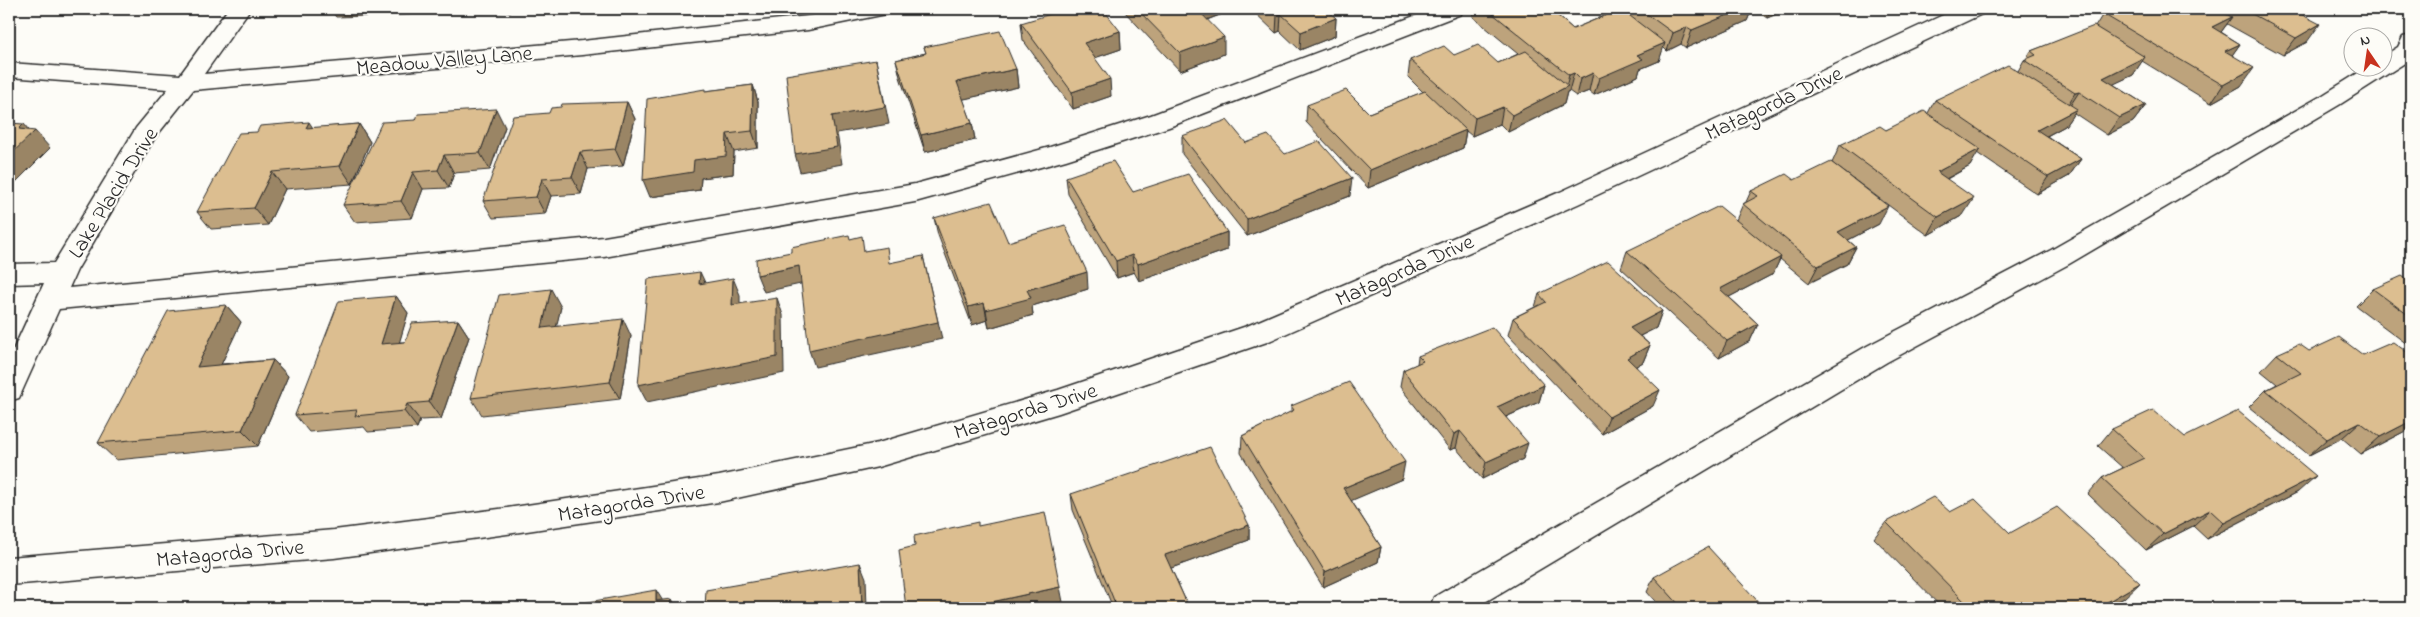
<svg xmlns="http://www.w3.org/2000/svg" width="2420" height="617" font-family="'Indie Flower',sans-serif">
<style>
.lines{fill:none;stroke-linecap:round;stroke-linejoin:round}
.minor-casing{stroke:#2b2b2b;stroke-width:3}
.minor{fill:#fdfcf7;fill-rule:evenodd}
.wall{fill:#bda37c;stroke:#2b2b2b}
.shaded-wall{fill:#9a8565;stroke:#2b2b2b}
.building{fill:#dcbe90;stroke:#2b2b2b}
.labels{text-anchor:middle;stroke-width:4.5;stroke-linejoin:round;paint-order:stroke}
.street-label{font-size:22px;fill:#2b2b2b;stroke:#fdfcf7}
</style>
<rect width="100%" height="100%" fill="#fdfcf7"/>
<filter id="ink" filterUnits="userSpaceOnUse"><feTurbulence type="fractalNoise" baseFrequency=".02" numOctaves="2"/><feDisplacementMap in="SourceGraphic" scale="10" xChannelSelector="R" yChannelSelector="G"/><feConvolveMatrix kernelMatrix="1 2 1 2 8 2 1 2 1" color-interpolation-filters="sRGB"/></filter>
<g filter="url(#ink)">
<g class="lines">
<defs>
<g id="minor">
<path d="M 228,9 L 250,9 L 204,74 L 582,41 L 808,16 L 845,9 L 889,9 L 886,14 L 808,30 L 582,55 L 193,90 L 154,139 L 77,270 L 69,288 L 604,237 L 915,184 L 1050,147 L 1151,115 L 1433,9 L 1464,9 L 1461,14 L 1169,127 L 1066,160 L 915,202 L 604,257 L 59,309 L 19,398 L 9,401 L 9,359 L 44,283 L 9,284 L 9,264 L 54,263 L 136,128 L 168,89 L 9,77 L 9,63 L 180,75 Z"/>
<path d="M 1956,9 L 1985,9 L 1982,14 L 1578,204 L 1267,342 L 1059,413 L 878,467 L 719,502 L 507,534 L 334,558 L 9,585 L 9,557 L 334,530 L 507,508 L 719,476 L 878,443 L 1058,390 L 1247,326 L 1560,192 Z"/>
<path d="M 2411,35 L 2411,59 L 2339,105 L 2069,264 L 1887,362 L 1475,608 L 1430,608 L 1434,597 L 1867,346 L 2051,250 L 2323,95 L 2366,68 L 2382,68 L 2382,57 L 2398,47 L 2403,37 Z"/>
</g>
</defs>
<!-- minor casing -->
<use href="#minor" class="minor-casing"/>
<!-- minor -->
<use href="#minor" class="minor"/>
</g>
<!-- wall -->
<g class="wall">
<path d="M 330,9 L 430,9 L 428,14 L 336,17 Z"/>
<path d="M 449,9 L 536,9 L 536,10 L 480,13 L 478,9 L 450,11 Z"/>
<path d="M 1124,9 L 1225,9 L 1225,13 L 1207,20 L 1224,54 L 1180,71 L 1124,11 Z"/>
<path d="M 1251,9 L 1326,9 L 1336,18 L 1335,36 L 1300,50 L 1280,31 L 1276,33 Z"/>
<path d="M 1474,9 L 1550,9 L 1573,29 L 1616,11 L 1612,9 L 1752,9 L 1747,21 L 1686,48 L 1681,44 L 1667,51 L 1663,47 L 1659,61 L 1640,69 L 1638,76 L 1594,95 L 1589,91 L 1576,96 L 1569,91 L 1567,92 L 1564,104 L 1508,132 L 1500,124 L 1472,136 L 1466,131 L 1463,148 L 1368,188 L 1306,122 L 1307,105 L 1369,113 L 1423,92 L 1408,77 L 1410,60 L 1454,55 L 1498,63 L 1518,54 L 1473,17 Z"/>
<path d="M 1754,9 L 1789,9 L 1767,18 Z"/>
<path d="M 2115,9 L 2291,9 L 2307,42 L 2283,55 L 2227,24 L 2221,32 L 2240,44 L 2232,55 L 2241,86 L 2211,103 L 2142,61 L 2133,75 L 2113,84 L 2146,105 L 2133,122 L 2107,135 L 2074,113 L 2065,126 L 2047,136 L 2081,159 L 2069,176 L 2037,194 L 1977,153 L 1970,166 L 1947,179 L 1963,215 L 1928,235 L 1832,163 L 1840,145 L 1886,130 L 1928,113 L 1935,100 L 2018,71 L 2024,60 L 2026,59 L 2031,51 L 2095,27 L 2103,14 Z"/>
<path d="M 1021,23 L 1120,31 L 1121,49 L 1094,58 L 1111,96 L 1073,109 L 1023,40 Z"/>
<path d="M 924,47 L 1016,69 L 1018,87 L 963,99 L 972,123 L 975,140 L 925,152 L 900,77 L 896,60 L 926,53 Z"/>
<path d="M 753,85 L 758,102 L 758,148 L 734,152 L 733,174 L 701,178 L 700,190 L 650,197 L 706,91 Z"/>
<path d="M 627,102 L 635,119 L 623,166 L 588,169 L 581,194 L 551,196 L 545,214 L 493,218 L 483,201 Z"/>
<path d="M 416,120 L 505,127 L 490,170 L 454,173 L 449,188 L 423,189 L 412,218 L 355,222 L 343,205 Z"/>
<path d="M 359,124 L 370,142 L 352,184 L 285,189 L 268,225 L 211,229 L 197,212 L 313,128 Z"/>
<path d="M 1182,136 L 1246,143 L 1285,154 L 1350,196 L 1247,236 L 1182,154 Z"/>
<path d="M 1066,177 L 1133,192 L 1227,232 L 1227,250 L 1139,281 L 1134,272 L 1117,278 L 1068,194 Z"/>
<path d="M 1794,180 L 1879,224 L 1848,240 L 1856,247 L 1847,264 L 1809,283 L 1780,259 L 1773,274 L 1729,297 L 1758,324 L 1750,341 L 1719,358 L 1621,268 L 1627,251 L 1736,220 L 1743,204 L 1746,202 L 1751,191 Z"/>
<path d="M 934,218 L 1008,242 L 1088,289 L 1032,306 L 1033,315 L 989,328 L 987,320 L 972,325 L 938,235 Z"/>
<path d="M 2411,282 L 2411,347 L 2356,306 L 2373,289 Z"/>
<path d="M 1539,294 L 1662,311 L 1656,328 L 1640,336 L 1650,345 L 1643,362 L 1636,366 L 1653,406 L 1602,434 L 1508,335 L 1513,318 L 1535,307 Z"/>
<path d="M 396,296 L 408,313 L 399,342 L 405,342 L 458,320 L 469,337 L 441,419 L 420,420 L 417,428 L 368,432 L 364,427 L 309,432 L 295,415 Z"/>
<path d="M 226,305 L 241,322 L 221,364 L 273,360 L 288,376 L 258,446 L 116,460 L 98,443 Z"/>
<path d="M 561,307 L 556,326 L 631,336 L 620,399 L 482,415 L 471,398 Z"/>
<path d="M 2277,354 L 2411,428 L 2361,454 L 2342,438 L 2309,455 L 2249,407 L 2266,390 L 2277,384 L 2261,371 Z"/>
<path d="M 1418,356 L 1544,385 L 1539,402 L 1506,417 L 1523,459 L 1482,479 L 1456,448 L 1450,450 L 1400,387 L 1403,370 L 1417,364 Z"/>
<path d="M 1291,406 L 1402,479 L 1351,500 L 1381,547 L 1378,562 L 1323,587 L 1241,453 L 1242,436 L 1291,412 Z"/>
<path d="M 2112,429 L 2185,437 L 2298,492 L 2207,539 L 2193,526 L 2146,550 L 2088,494 L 2102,478 L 2123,468 L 2098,446 Z"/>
<path d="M 1071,494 L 1249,525 L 1249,540 L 1171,568 L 1189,608 L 1113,608 L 1073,510 Z"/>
<path d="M 1950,512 L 2010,533 L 2124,598 L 2106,608 L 1942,608 L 1874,538 L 1886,522 Z"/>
<path d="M 1654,577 L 1764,608 L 1661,608 L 1647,592 Z"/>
</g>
<!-- shaded-wall -->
<g class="shaded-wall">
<path d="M 425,9 L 430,9 L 428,14 Z"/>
<path d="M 1195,9 L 1225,9 L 1225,13 L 1195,24 Z"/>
<path d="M 1742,9 L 1752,9 L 1747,21 L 1686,48 L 1692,30 Z"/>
<path d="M 1771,9 L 1789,9 L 1767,18 Z"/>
<path d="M 1281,14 L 1280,31 L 1276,33 L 1277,15 Z"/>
<path d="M 2232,17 L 2219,35 L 2212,27 Z"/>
<path d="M 1336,18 L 1335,36 L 1300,50 L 1301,32 Z"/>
<path d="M 2320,24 L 2307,42 L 2283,55 L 2296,38 Z"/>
<path d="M 1687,27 L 1681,44 L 1667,51 L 1673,33 Z"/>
<path d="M 1120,31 L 1121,49 L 1086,61 L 1084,43 Z"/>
<path d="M 1224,37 L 1224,54 L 1180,71 L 1180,53 Z"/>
<path d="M 1665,43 L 1659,61 L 1640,69 L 1638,76 L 1594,95 L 1599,78 L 1637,55 Z"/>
<path d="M 2240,44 L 2228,61 L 2225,51 Z"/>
<path d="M 2145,57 L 2133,75 L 2091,95 L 2103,78 Z"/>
<path d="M 876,60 L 889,124 L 837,133 L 842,164 L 800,172 L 795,154 L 832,116 Z"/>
<path d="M 2254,68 L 2241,86 L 2211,103 L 2223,85 Z"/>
<path d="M 1016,69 L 1018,87 L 960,100 L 957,82 Z"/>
<path d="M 1574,73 L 1569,91 L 1567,92 L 1564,104 L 1508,132 L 1512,115 L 1566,87 L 1569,75 Z"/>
<path d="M 1593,73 L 1589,91 L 1576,96 L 1580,79 Z"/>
<path d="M 1110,79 L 1111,96 L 1073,109 L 1072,92 Z"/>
<path d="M 753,85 L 758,102 L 758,148 L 752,131 Z"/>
<path d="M 2079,92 L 2068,109 L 2064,111 L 2075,93 Z"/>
<path d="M 627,102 L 635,119 L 623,166 L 615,149 Z"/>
<path d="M 2146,105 L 2133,122 L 2107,135 L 2119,118 Z"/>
<path d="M 1503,107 L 1500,124 L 1472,136 L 1475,118 Z"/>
<path d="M 496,109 L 505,127 L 490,170 L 480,153 Z"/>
<path d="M 2077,109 L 2065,126 L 2026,147 L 2037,130 Z"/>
<path d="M 309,122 L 321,140 L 306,128 Z"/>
<path d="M 972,123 L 975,140 L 925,152 L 921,135 Z"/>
<path d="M 24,124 L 32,134 L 35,131 L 50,148 L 9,189 L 9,156 L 19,129 Z"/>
<path d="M 359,124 L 370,142 L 352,184 L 340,166 Z"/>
<path d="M 1466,130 L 1463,148 L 1368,188 L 1370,170 Z"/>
<path d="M 727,134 L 734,152 L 733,174 L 701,178 L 700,190 L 650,197 L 643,180 L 694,160 Z"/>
<path d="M 1980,149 L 1970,166 L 1927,189 L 1937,172 Z"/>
<path d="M 580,152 L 588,169 L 581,194 L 572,177 Z"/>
<path d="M 444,155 L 454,173 L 449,188 L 438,170 Z"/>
<path d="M 2081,159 L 2069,176 L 2037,194 L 2048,177 Z"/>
<path d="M 272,172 L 285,189 L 268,225 L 254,208 Z"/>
<path d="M 413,172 L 423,189 L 412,218 L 401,201 Z"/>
<path d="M 1352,178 L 1350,196 L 1247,236 L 1247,219 Z"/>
<path d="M 542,179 L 551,196 L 545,214 L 536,197 Z"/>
<path d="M 1974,198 L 1963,215 L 1928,235 L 1938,217 Z"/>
<path d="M 1888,206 L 1879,224 L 1829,250 L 1838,232 Z"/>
<path d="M 1227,232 L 1227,250 L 1139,281 L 1138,264 Z"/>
<path d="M 1856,247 L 1847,264 L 1809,283 L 1818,266 Z"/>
<path d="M 1132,255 L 1134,272 L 1117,278 L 1116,261 Z"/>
<path d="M 923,256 L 942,339 L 815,367 L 809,350 Z"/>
<path d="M 1781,257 L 1773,274 L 1712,306 L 1720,289 Z"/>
<path d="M 799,266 L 805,283 L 764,292 L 757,275 Z"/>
<path d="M 700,272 L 708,289 L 699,284 Z"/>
<path d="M 1087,272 L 1088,289 L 1032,306 L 1033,315 L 989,328 L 986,310 L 1027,290 Z"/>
<path d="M 733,278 L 740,295 L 740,322 L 732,305 Z"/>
<path d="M 551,289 L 561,307 L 552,345 L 542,328 Z"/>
<path d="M 396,296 L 408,313 L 394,361 L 381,344 Z"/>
<path d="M 777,298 L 783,315 L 784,373 L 647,402 L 638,385 Z"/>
<path d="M 984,303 L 987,320 L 972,325 L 968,307 Z"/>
<path d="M 226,305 L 241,322 L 212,384 L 197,367 Z"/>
<path d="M 1662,311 L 1656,328 L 1624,344 L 1630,328 Z"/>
<path d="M 623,319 L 631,336 L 620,399 L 610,382 Z"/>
<path d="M 458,320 L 469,337 L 441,419 L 429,402 Z"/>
<path d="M 1758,324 L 1750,341 L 1719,358 L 1727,341 Z"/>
<path d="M 1650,345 L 1643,362 L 1621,375 L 1627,358 Z"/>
<path d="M 273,360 L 288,376 L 258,446 L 242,430 Z"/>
<path d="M 1544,385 L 1539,402 L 1492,423 L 1497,407 Z"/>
<path d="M 1660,390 L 1653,406 L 1602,434 L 1609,417 Z"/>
<path d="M 407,404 L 420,420 L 417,428 L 404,411 Z"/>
<path d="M 2411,421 L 2411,428 L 2361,454 L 2380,437 Z"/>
<path d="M 2360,422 L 2342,438 L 2309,455 L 2327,439 Z"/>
<path d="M 1460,431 L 1456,448 L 1450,450 L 1454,434 Z"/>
<path d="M 1528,443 L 1523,459 L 1482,479 L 1486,462 Z"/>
<path d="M 1405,462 L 1402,479 L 1341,505 L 1343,488 Z"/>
<path d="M 2316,476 L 2298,492 L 2207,539 L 2224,523 Z"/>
<path d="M 2210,510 L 2193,526 L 2146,550 L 2163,534 Z"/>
<path d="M 1249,525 L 1249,540 L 1166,570 L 1165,555 Z"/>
<path d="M 1381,547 L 1378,562 L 1323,587 L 1325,572 Z"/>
<path d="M 860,563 L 866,578 L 867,608 L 862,608 Z"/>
<path d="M 2140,583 L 2124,598 L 2106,608 L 2097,608 Z"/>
<path d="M 1060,587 L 1063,602 L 1035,608 L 979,608 L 978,605 Z"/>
<path d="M 656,590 L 666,606 L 656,601 Z"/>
<path d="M 672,599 L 677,608 L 671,608 Z"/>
</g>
<!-- building -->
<g class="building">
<path d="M 1067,9 L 1103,9 L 1120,31 L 1084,43 L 1110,79 L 1072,92 L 1021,23 Z"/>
<path d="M 1137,9 L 1197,9 L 1224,37 L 1180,53 Z"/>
<path d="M 1270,9 L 1326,9 L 1336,18 L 1301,32 L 1281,14 L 1277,15 Z"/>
<path d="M 1487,9 L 1550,9 L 1573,29 L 1621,9 L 1665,43 L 1637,55 L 1643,59 L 1599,78 L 1593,73 L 1580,79 L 1574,73 L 1569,75 Z"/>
<path d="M 1640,9 L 1742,9 L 1692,30 L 1687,27 L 1673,33 Z"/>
<path d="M 2115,9 L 2216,9 L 2232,17 L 2212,27 L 2240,44 L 2225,51 L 2254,68 L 2223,85 L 2103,14 Z"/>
<path d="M 2243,9 L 2291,9 L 2320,24 L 2296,38 Z"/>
<path d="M 2094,26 L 2145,57 L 2103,78 L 2146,105 L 2119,118 L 2079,92 L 2075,93 L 2024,60 L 2036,55 L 2031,51 Z"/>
<path d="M 1000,31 L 1016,69 L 957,82 L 972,123 L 921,135 L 896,60 L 926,53 L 924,47 Z"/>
<path d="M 1478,45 L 1498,63 L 1526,51 L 1568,86 L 1512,115 L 1503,107 L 1475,118 L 1410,60 L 1444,46 L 1454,55 Z"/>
<path d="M 876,60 L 885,107 L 832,116 L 837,147 L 795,154 L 786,75 Z"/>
<path d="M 2008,65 L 2077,109 L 2037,130 L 2081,159 L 2048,177 L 1935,100 Z"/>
<path d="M 753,85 L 752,131 L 727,134 L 726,156 L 694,160 L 693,172 L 643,180 L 647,99 L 705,89 L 705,91 Z"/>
<path d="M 1346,90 L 1369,113 L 1425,91 L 1466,130 L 1370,170 L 1307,105 Z"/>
<path d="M 627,102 L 615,149 L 580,152 L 572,177 L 542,179 L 536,197 L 483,201 L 513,116 L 549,113 L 551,108 L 561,107 L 562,104 Z"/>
<path d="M 496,109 L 480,153 L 444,155 L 438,170 L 413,172 L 401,201 L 343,205 L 382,122 L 416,120 L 418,114 Z"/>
<path d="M 1924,111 L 1980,149 L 1937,172 L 1974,198 L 1938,217 L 1840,145 L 1880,126 L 1886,130 Z"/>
<path d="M 1227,120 L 1246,143 L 1268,135 L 1285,154 L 1319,141 L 1352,178 L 1247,219 L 1182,136 Z"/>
<path d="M 309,122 L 306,128 L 359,124 L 340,166 L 272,172 L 254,208 L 197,212 L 239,133 L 257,132 L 260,126 Z"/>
<path d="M 9,123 L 24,124 L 19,129 L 35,131 L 9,156 Z"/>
<path d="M 1113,161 L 1133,192 L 1188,174 L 1227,232 L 1138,264 L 1132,255 L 1116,261 L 1066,177 Z"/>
<path d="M 1831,162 L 1888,206 L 1838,232 L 1856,247 L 1818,266 L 1743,204 L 1758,196 L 1751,191 L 1786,174 L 1794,180 Z"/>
<path d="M 991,202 L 1008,242 L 1065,225 L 1087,272 L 1027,290 L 1031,298 L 986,310 L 984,303 L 968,307 L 934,218 Z"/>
<path d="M 1719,206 L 1781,257 L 1720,289 L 1758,324 L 1727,341 L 1627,251 Z"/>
<path d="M 849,235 L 850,239 L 862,236 L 864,251 L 887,247 L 889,263 L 923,256 L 938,322 L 809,350 L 799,266 L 757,275 L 756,259 L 791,252 L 791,247 Z"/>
<path d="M 1608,261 L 1662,311 L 1630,328 L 1650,345 L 1627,358 L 1660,390 L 1609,417 L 1513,318 L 1546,302 L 1539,294 Z"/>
<path d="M 700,272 L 699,284 L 733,278 L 732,305 L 777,298 L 777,357 L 638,385 L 648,279 Z"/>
<path d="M 2402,276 L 2411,282 L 2411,317 L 2373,289 Z"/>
<path d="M 551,289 L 542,328 L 623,319 L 610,382 L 471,398 L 499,295 Z"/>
<path d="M 396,296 L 381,344 L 405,342 L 412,323 L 458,320 L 429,402 L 407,404 L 404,411 L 355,416 L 357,410 L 295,415 L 339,301 Z"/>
<path d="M 226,305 L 197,367 L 273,360 L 242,430 L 98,443 L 168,311 Z"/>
<path d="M 1492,327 L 1544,385 L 1497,407 L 1528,443 L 1486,462 L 1460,431 L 1454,434 L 1403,370 L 1423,361 L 1418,356 Z"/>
<path d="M 2339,337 L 2363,355 L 2393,342 L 2411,355 L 2411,421 L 2380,437 L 2360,422 L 2327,439 L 2266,390 L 2301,373 L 2277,354 L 2299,344 L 2309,351 Z"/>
<path d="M 1349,382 L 1405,462 L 1343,488 L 1381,547 L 1325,572 L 1242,436 L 1294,410 L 1291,406 Z"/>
<path d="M 2153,410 L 2185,437 L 2238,411 L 2316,476 L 2224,523 L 2210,510 L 2163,534 L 2102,478 L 2144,458 L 2112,429 Z"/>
<path d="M 1210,447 L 1249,525 L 1165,555 L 1189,608 L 1117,608 L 1071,494 Z"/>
<path d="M 1933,497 L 1950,512 L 1975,499 L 2010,533 L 2057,507 L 2140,583 L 2097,608 L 1971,608 L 1886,522 Z"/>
<path d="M 1045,512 L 1060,587 L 978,605 L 979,608 L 906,608 L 899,550 L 915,546 L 914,536 L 978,522 L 978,526 Z"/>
<path d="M 1708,547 L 1764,608 L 1682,608 L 1654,577 Z"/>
<path d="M 860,563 L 862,608 L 705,608 L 706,590 Z"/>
<path d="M 656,590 L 656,601 L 672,599 L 671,608 L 577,608 L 577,604 Z"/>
</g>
</g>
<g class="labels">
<!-- street labels -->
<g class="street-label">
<text transform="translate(444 59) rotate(-5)" y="8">Meadow Valley Lane</text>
<text transform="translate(1773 102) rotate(-25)" y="8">Matagorda Drive</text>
<text transform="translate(112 192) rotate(-58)" y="8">Lake Placid Drive</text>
<text transform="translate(1404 269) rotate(-24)" y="8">Matagorda Drive</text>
<text transform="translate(1025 410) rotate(-17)" y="8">Matagorda Drive</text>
<text transform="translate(631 502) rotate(-9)" y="8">Matagorda Drive</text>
<text transform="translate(230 552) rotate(-5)" y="8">Matagorda Drive</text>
</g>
</g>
<!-- margin -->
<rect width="2420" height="617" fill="none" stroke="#fdfcf7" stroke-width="30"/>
<rect x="15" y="15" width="2390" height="587" fill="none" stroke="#2b2b2b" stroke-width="2" filter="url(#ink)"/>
<!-- north arrow -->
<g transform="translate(2368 52) rotate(347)"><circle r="24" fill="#fdfcf7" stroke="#a9a8a5"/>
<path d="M0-4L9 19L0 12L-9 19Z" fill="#c8321e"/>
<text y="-8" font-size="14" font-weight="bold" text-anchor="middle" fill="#2b2b2b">N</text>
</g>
</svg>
